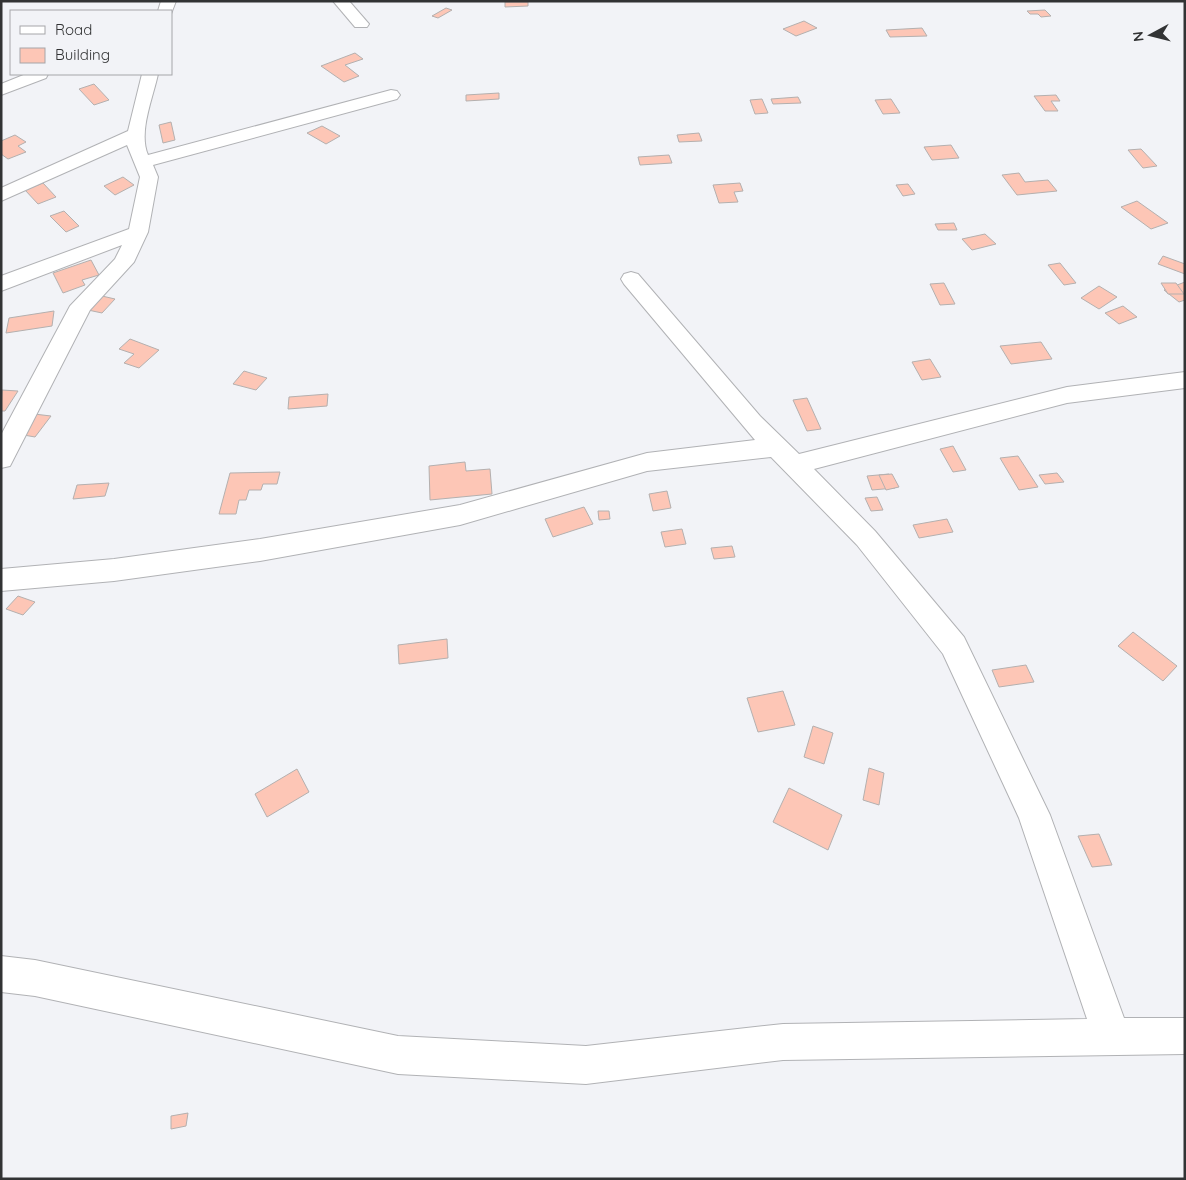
<svg xmlns="http://www.w3.org/2000/svg" width="1186" height="1180" font-family="Quicksand,sans-serif">
<style>
.building{fill:#fdc6b6;stroke:#b4b0af}
.lines{fill:none;stroke-linecap:round;stroke-linejoin:round}
.minor-casing{stroke:#b1b2b5;stroke-width:2}
.minor{fill:#fff;fill-rule:evenodd}
</style>
<rect width="100%" height="100%" fill="#f2f3f7"/>
<!-- building -->
<g class="building">
<path d="M 505,2 L 528,2 L 528,6 L 505,7 Z"/>
<path d="M 446,8 L 452,10 L 438,18 L 432,16 Z"/>
<path d="M 1045,10 L 1051,16 L 1041,17 L 1038,14 L 1030,14 L 1027,11 Z"/>
<path d="M 804,21 L 817,28 L 796,36 L 783,29 Z"/>
<path d="M 922,28 L 927,36 L 890,37 L 886,30 Z"/>
<path d="M 355,53 L 363,59 L 345,65 L 359,76 L 344,82 L 321,66 Z"/>
<path d="M 94,84 L 109,100 L 94,105 L 79,89 Z"/>
<path d="M 499,93 L 499,99 L 466,101 L 466,95 Z"/>
<path d="M 1056,95 L 1060,101 L 1051,101 L 1058,111 L 1045,111 L 1034,96 Z"/>
<path d="M 798,97 L 801,103 L 773,104 L 771,99 Z"/>
<path d="M 762,99 L 768,113 L 755,114 L 750,100 Z"/>
<path d="M 891,99 L 900,113 L 883,114 L 875,100 Z"/>
<path d="M 171,122 L 175,140 L 163,143 L 159,125 Z"/>
<path d="M 322,126 L 340,136 L 326,144 L 307,133 Z"/>
<path d="M 699,133 L 702,141 L 679,142 L 677,135 Z"/>
<path d="M 15,135 L 26,142 L 18,146 L 26,152 L 8,159 L 1,154 L 1,141 Z"/>
<path d="M 951,145 L 959,158 L 932,160 L 924,147 Z"/>
<path d="M 1141,149 L 1157,166 L 1143,168 L 1128,150 Z"/>
<path d="M 669,155 L 672,163 L 640,165 L 638,157 Z"/>
<path d="M 1019,173 L 1025,182 L 1048,180 L 1057,191 L 1017,195 L 1002,175 Z"/>
<path d="M 123,177 L 134,185 L 115,195 L 104,186 Z"/>
<path d="M 43,183 L 56,197 L 38,204 L 25,190 Z"/>
<path d="M 740,183 L 743,191 L 734,192 L 738,202 L 719,203 L 713,185 Z"/>
<path d="M 908,184 L 915,194 L 903,196 L 896,185 Z"/>
<path d="M 1137,201 L 1168,223 L 1151,229 L 1121,207 Z"/>
<path d="M 64,211 L 79,226 L 66,232 L 50,216 Z"/>
<path d="M 954,223 L 957,230 L 938,230 L 935,224 Z"/>
<path d="M 985,234 L 996,244 L 972,250 L 962,239 Z"/>
<path d="M 1163,256 L 1185,264 L 1185,274 L 1158,264 Z"/>
<path d="M 91,260 L 99,275 L 82,280 L 85,285 L 63,293 L 53,273 Z"/>
<path d="M 1060,263 L 1076,283 L 1064,285 L 1048,265 Z"/>
<path d="M 1185,282 L 1185,300 L 1179,302 L 1164,290 Z"/>
<path d="M 944,283 L 955,304 L 940,305 L 930,284 Z"/>
<path d="M 1161,283 L 1176,283 L 1184,294 L 1168,294 Z"/>
<path d="M 1099,286 L 1117,297 L 1099,309 L 1081,298 Z"/>
<path d="M 102,296 L 115,299 L 102,313 L 88,310 Z"/>
<path d="M 1123,306 L 1137,317 L 1119,324 L 1105,313 Z"/>
<path d="M 54,311 L 52,326 L 6,333 L 9,318 Z"/>
<path d="M 130,339 L 159,350 L 139,368 L 124,363 L 134,354 L 119,349 Z"/>
<path d="M 1041,342 L 1052,359 L 1011,364 L 1000,346 Z"/>
<path d="M 930,359 L 941,377 L 922,380 L 912,362 Z"/>
<path d="M 244,371 L 267,378 L 256,390 L 233,384 Z"/>
<path d="M 2,390 L 18,391 L 5,411 L 1,411 Z"/>
<path d="M 328,394 L 327,406 L 288,409 L 289,397 Z"/>
<path d="M 807,398 L 821,429 L 807,431 L 793,400 Z"/>
<path d="M 34,414 L 51,416 L 35,437 L 18,434 Z"/>
<path d="M 953,446 L 966,470 L 953,472 L 940,449 Z"/>
<path d="M 1018,456 L 1038,487 L 1019,490 L 1000,458 Z"/>
<path d="M 465,462 L 466,471 L 490,469 L 492,494 L 430,500 L 429,466 Z"/>
<path d="M 280,472 L 277,484 L 263,484 L 261,490 L 249,490 L 246,500 L 239,500 L 236,514 L 219,514 L 230,473 Z"/>
<path d="M 1057,473 L 1064,482 L 1045,484 L 1039,475 Z"/>
<path d="M 889,474 L 895,488 L 872,490 L 867,476 Z"/>
<path d="M 892,474 L 899,487 L 886,490 L 879,475 Z"/>
<path d="M 109,483 L 105,496 L 73,499 L 77,485 Z"/>
<path d="M 667,491 L 671,508 L 653,511 L 649,494 Z"/>
<path d="M 877,497 L 883,510 L 871,511 L 865,498 Z"/>
<path d="M 584,507 L 593,524 L 553,537 L 545,519 Z"/>
<path d="M 598,511 L 609,511 L 610,519 L 599,520 Z"/>
<path d="M 947,519 L 953,532 L 919,538 L 913,525 Z"/>
<path d="M 682,529 L 686,544 L 665,547 L 661,532 Z"/>
<path d="M 732,546 L 735,557 L 714,559 L 711,548 Z"/>
<path d="M 18,596 L 35,602 L 23,615 L 6,609 Z"/>
<path d="M 1133,632 L 1177,666 L 1163,681 L 1118,646 Z"/>
<path d="M 447,639 L 448,658 L 399,664 L 398,645 Z"/>
<path d="M 1026,665 L 1034,682 L 999,687 L 992,670 Z"/>
<path d="M 783,691 L 795,725 L 758,732 L 747,698 Z"/>
<path d="M 813,726 L 833,733 L 824,764 L 804,757 Z"/>
<path d="M 869,768 L 884,773 L 879,805 L 863,800 Z"/>
<path d="M 297,769 L 309,792 L 267,817 L 255,794 Z"/>
<path d="M 789,788 L 842,815 L 828,850 L 773,822 Z"/>
<path d="M 1099,834 L 1112,865 L 1092,867 L 1078,836 Z"/>
<path d="M 188,1113 L 186,1126 L 171,1129 L 171,1116 Z"/>
</g>
<g class="lines">
<defs>
<g id="minor">
<path d="M 161,1 L 176,1 L 171,14 L 171,11 L 158,11 Z"/>
<path d="M 333,1 L 349,1 L 369,24 L 367,27 L 355,27 Z"/>
<path d="M 26,74 L 48,74 L 46,78 L 1,95 L 1,84 Z"/>
<path d="M 142,74 L 158,74 C 153,98 138,132 148,155 L 391,90 L 397,91 L 400,95 L 397,99 L 153,165 L 158,177 L 148,232 L 134,262 L 90,310 L 10,466 L 1,468 L 1,435 L 70,306 L 115,259 L 122,245 L 1,291 L 1,276 L 129,229 L 140,177 L 127,145 L 1,201 L 1,188 L 128,131 Z"/>
<path d="M 631,272 L 638,274 L 760,416 L 799,454 L 1067,387 L 1185,372 L 1185,388 L 1067,403 L 814,469 L 875,531 L 964,637 L 1050,815 L 1124,1018 L 1185,1018 L 1185,1054 L 783,1060 L 586,1084 L 398,1074 L 35,996 L 1,992 L 1,956 L 35,960 L 398,1036 L 586,1046 L 783,1024 L 1087,1019 L 1019,818 L 943,654 L 857,545 L 771,457 L 647,471 L 460,525 L 260,561 L 114,581 L 1,591 L 1,569 L 114,559 L 260,539 L 460,505 L 647,453 L 755,440 L 624,284 L 621,279 L 624,274 Z"/>
</g>
</defs>
<!-- minor casing -->
<use href="#minor" class="minor-casing"/>
<!-- minor -->
<use href="#minor" class="minor"/>
</g>
<!-- border -->
<rect width="1186" height="1180" fill="none" stroke="#323334" stroke-width="5"/>
<!-- legend -->
<rect x="10" y="10" width="162" height="65" fill="#f2f3f7" stroke="#a5a6a9"/>
<rect x="20" y="26" width="25" height="8" fill="#ffffff" stroke="#a5a6a9"/>
<text x="55" y="35" font-size="15" fill="#323334">Road</text>
<rect x="20" y="48" width="25" height="15" fill="#fdc6b6" stroke="#a5a6a9"/>
<text x="55" y="60" font-size="15" fill="#323334">Building</text>
<!-- north arrow -->
<g transform="translate(1151 35) rotate(263)" stroke="#f2f3f7" stroke-width="4" paint-order="stroke">
<path d="M0-4L9 19L0 12L-9 19Z" fill="#323334"/>
<text y="-8" font-size="14" font-weight="bold" text-anchor="middle" fill="#323334">N</text>
</g>
</svg>
